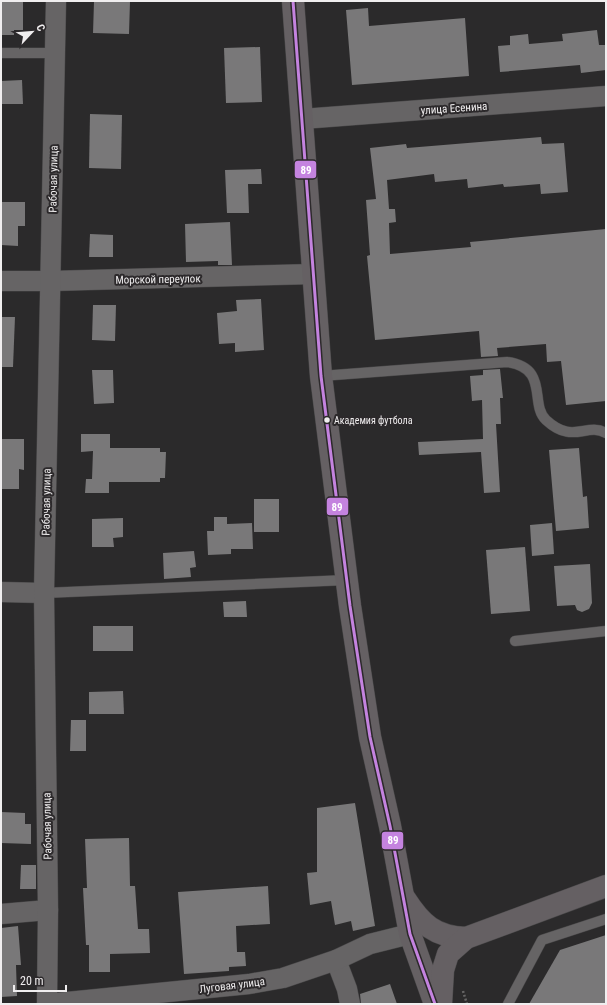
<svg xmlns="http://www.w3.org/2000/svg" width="607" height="1005" font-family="'Roboto Condensed',sans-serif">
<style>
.building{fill:#797879}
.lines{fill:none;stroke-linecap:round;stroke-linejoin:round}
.service-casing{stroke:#484748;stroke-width:11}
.minor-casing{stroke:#484748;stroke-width:21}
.secondary-casing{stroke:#484748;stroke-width:23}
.path{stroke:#676666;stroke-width:2.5;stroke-dasharray:2 2;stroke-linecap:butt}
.service{stroke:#666465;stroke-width:10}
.minor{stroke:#666465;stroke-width:20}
.secondary{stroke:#656063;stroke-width:22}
.bus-1-casing{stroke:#2c292b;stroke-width:6}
.bus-1{stroke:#c483df;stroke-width:3}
.bus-dot{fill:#f0eeef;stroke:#2c292b;stroke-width:1.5}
.labels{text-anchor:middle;stroke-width:4;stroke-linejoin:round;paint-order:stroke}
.bus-label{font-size:10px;fill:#f0eeef;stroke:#2c292b;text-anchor:start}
.street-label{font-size:11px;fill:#f0eeef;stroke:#2c292b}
.line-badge{stroke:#2c292b;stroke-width:1.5}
.badge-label{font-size:11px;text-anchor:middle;font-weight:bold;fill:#fff}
</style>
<rect width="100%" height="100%" fill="#2b2a2b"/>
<!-- building -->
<g class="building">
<path d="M 1,1 L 23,1 L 23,30 L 14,30 L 14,35 L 1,35 Z"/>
<path d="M 94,1 L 130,1 L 129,34 L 93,33 Z"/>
<path d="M 368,8 L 369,26 L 465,18 L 469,76 L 352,85 L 346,10 Z"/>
<path d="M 597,30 L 599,45 L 606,45 L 606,70 L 581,73 L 580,65 L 500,72 L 498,46 L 510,45 L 510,36 L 528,34 L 529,44 L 563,41 L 562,34 Z"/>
<path d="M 260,47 L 262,102 L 226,103 L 224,48 Z"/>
<path d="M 22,80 L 23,104 L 1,104 L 1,81 Z"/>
<path d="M 90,114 L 122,115 L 121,169 L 89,168 Z"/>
<path d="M 541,137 L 542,144 L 564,143 L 568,192 L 541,194 L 540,184 L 504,187 L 503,184 L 468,188 L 467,179 L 435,182 L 434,174 L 387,180 L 389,209 L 395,209 L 396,222 L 389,223 L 390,254 L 471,247 L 470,242 L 606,229 L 606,401 L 566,405 L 561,361 L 547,362 L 546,344 L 497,348 L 498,356 L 481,357 L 479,331 L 375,340 L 367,256 L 370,255 L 366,200 L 376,199 L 370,148 L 406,144 L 407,148 Z"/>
<path d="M 261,169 L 262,184 L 248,184 L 249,213 L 227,213 L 225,170 Z"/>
<path d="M 1,202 L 25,202 L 25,226 L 18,226 L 18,246 L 1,245 Z"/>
<path d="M 230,222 L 232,265 L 218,265 L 218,261 L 186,262 L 185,224 Z"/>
<path d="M 90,234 L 113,235 L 113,257 L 89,257 Z"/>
<path d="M 261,299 L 264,350 L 235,352 L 235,343 L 219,344 L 217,313 L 237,311 L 236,300 Z"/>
<path d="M 93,305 L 116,305 L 115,341 L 92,340 Z"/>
<path d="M 1,317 L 15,317 L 13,367 L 1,367 Z"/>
<path d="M 500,369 L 503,398 L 500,398 L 501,424 L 496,424 L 500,492 L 484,493 L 481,452 L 419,455 L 418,442 L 483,439 L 482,400 L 472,401 L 470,376 L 483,375 L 483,370 Z"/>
<path d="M 92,370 L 113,370 L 114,403 L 94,404 Z"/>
<path d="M 81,434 L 110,434 L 110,448 L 160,448 L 160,452 L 166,452 L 165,478 L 160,478 L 160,482 L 109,482 L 109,493 L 85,493 L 86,479 L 92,479 L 93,451 L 81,452 Z"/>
<path d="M 1,439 L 24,439 L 24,470 L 19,469 L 19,489 L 1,489 Z"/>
<path d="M 579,448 L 583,497 L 587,496 L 589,528 L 556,531 L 549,450 Z"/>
<rect x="254" y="499" width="25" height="33"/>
<path d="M 214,517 L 227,517 L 227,524 L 252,523 L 253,549 L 231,549 L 231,554 L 208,555 L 207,531 L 214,531 Z"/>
<path d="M 123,518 L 123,537 L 113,538 L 114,547 L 92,547 L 92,519 Z"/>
<path d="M 552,523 L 554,554 L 532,556 L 530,525 Z"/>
<path d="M 525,547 L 530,611 L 491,614 L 486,550 Z"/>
<path d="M 194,551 L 196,567 L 190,568 L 191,577 L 164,579 L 163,553 Z"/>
<path d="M 590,564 L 592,603 L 589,609 L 582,612 L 577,610 L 575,605 L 557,606 L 554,566 Z"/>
<path d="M 246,601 L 247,617 L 224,617 L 223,602 Z"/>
<rect x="93" y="626" width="40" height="25"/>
<path d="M 123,691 L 124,714 L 89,714 L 89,692 Z"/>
<path d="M 71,720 L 86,720 L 86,751 L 70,751 Z"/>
<path d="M 355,803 L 375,926 L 353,931 L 351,921 L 335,925 L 331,901 L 310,905 L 307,873 L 317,872 L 317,808 Z"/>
<path d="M 1,812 L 25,813 L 25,824 L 31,824 L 31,844 L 1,843 Z"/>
<path d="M 129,838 L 130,886 L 135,886 L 138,929 L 149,929 L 150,953 L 110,954 L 110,972 L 89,972 L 89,945 L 86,945 L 83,888 L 87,888 L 85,839 Z"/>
<path d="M 21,865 L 36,865 L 36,889 L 20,889 Z"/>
<path d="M 268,886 L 270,924 L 236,926 L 237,952 L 245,952 L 246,966 L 229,967 L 229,971 L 184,974 L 178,892 Z"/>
<path d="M 18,926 L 21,965 L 16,965 L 17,996 L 1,997 L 1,928 Z"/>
<path d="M 606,935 L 606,1004 L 529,1004 L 560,950 Z"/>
<path d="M 390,984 L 397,1004 L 361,1004 L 360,994 Z"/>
</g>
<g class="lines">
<defs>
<g id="service">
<path d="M 1,53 L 55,53"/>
<path d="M 321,376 L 507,362 C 550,368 529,404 546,420 C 573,445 586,422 606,433"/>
<path d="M 44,593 L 347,580"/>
<path d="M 515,641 L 606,631"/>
<path d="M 508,1004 L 542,940 L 606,919"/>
</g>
<g id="minor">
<path d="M 302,119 L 606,96"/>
<path d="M 1,281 L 51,281 L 314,274"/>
<path d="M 1,592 L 44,593"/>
<path d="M 1,914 L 48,910"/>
<path d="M 336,960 L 347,989 L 350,1004"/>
<path d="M 47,1004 L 48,910 L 44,593 L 56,1"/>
<path d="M 47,1004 L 249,984 L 283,978 L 336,960 L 370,944 L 410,934"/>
</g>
<g id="secondary">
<path d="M 293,1 L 321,376 L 350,606 L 370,737 L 390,826 L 410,934 L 435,1004"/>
<path d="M 405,899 C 421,924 435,937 466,938"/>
<path d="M 441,1004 L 443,970 L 448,954 L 466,938 L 606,886"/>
</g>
</defs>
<!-- service casing -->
<use href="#service" class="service-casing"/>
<!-- minor casing -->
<use href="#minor" class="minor-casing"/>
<!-- secondary casing -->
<use href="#secondary" class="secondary-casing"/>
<!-- path -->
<path class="path" d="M 463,991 L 467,1004"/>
<!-- service -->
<use href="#service" class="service"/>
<!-- minor -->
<use href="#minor" class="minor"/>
<!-- secondary -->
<use href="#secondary" class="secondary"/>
<defs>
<path id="bus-1" d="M 293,1 L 321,376 L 350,606 L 370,737 L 390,826 L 410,934 L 435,1004"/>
</defs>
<!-- bus-1 casing -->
<use href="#bus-1" class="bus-1-casing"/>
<!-- bus-1 -->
<use href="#bus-1" class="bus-1"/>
</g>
<!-- markers -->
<circle class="bus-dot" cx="327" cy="420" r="3.5"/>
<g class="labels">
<!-- bus labels -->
<g class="bus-label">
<text x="334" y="424">Академия футбола</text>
</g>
<!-- street labels -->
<g class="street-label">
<text transform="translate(454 108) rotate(-4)" y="4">улица Есенина</text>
<text transform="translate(53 179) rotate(-89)" y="4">Рабочая улица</text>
<text transform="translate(158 279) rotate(-1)" y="4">Морской переулок</text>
<text transform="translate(46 502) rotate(-89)" y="4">Рабочая улица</text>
<text transform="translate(47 826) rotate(-91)" y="4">Рабочая улица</text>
<text transform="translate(232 985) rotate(-7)" y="4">Луговая улица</text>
</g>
</g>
<g class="line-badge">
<rect x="294" y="160" width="23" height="19" rx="4" fill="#c483df"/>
<rect x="326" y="497" width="23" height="19" rx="4" fill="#c483df"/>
<rect x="381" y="831" width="23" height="19" rx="4" fill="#c483df"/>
</g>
<g class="badge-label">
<text x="306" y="174">89</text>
<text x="337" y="511">89</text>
<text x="393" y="844">89</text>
</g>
<!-- border -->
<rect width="607" height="1005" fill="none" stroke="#f0eeef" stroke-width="4"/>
<!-- north arrow -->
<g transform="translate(32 32) rotate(64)" stroke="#2c292b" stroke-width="3" paint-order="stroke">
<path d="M0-3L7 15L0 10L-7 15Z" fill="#f0eeef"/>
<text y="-6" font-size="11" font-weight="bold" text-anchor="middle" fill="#f0eeef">С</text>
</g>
<!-- scale -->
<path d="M14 985v6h52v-6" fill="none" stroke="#f0eeef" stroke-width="2"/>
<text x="20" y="985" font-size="12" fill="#f0eeef" stroke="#2c292b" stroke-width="3" paint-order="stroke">20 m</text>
</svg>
